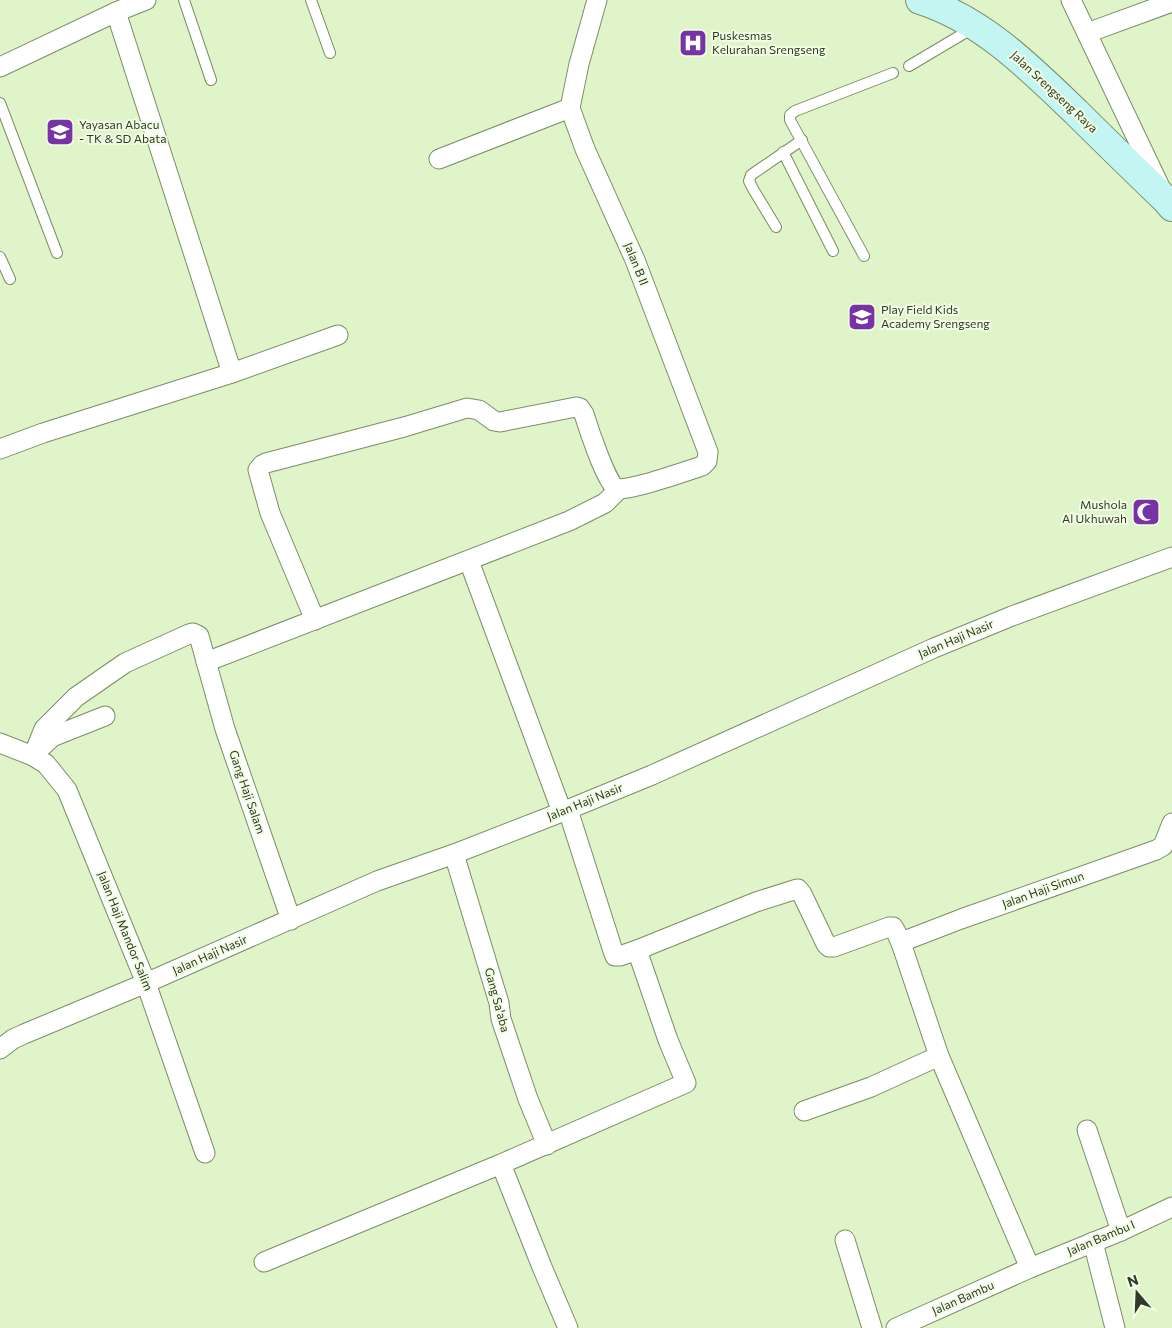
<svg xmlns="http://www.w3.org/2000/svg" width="1172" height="1328" font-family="Commissioner,sans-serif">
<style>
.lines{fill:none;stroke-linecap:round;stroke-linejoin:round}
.service-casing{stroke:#7b8d65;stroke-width:12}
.minor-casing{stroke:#7b8d65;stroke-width:21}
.secondary-casing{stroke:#7b8d65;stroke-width:30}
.service{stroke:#fff;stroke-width:10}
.minor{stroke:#fff;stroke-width:19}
.secondary{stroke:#c3f5f2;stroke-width:28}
.labels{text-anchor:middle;stroke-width:4;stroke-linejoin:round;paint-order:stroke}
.poi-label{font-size:12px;fill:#313928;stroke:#f1fee3;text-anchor:start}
.street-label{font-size:12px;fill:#313928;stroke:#f1fee3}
</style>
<rect width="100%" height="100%" fill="#dff4c8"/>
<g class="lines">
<defs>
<g id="service">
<path d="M 184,0 L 211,80"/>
<path d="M 311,0 L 330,53"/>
<path d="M 909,66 L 973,28"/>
<path d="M 0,103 L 57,253"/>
<path d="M 783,152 L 833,251"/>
<path d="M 776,227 L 753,189 L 749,181 L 751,175 L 802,140"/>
<path d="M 864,256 L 790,120 L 790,115 L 795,111 L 893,73"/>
<path d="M 0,257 L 10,279"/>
</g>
<g id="minor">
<path d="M 1071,0 L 1161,189"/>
<path d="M 116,12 L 232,373"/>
<path d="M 1087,33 L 1172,2"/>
<path d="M 0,67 L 116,12 L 146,0"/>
<path d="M 439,159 L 570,108"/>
<path d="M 0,449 L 43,433 L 232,373 L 338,335"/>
<path d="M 469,561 L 562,812"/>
<path d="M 315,620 L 270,513 L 258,470 L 262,465 L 266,463 L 404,427 L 467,408 L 479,410 L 494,421 L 500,422 L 576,407 L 580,408 L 584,414 C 588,427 606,482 616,488 C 625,493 689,470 702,466 L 707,461 L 708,452 L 635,260 L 585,149 L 570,108 L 579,64 L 597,0"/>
<path d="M 206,662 L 569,521 L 605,503 L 619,489"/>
<path d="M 0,743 L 33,756 L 46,764 L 67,790 L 146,983 L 205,1153"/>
<path d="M 37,751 L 52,737 L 105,716"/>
<path d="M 33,756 L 44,729 L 76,697 L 125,663 L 189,634 L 193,633 L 199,636 L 225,729 L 291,920"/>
<path d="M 568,810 L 613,951 L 615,956 L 620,956 L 637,950 L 756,902 L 797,889 L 798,889 L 802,894 L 826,944 L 829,947 L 834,947 L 889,927 L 893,927 L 896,932 L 901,943 L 939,1056 L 1030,1268"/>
<path d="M 454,854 L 499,1003 L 501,1019 L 528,1099 L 547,1145"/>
<path d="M 901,943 L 904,941 L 961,919 L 1156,850 L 1163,846 L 1172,823"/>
<path d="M 0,1049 L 13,1039 L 24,1034 L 146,983 L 377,881 L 454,854 L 562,812 L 652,775 L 934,648 L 1012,616 L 1172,557"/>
<path d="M 804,1111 L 871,1087 L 939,1056"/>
<path d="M 1087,1130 L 1121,1231"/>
<path d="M 501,1164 L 686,1083 L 668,1040 L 637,950"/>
<path d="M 845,1240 L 872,1328"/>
<path d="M 1093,1242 L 1115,1328"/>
<path d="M 264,1262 L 501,1164 L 542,1267 L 568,1328"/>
<path d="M 896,1328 L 1030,1268 L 1121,1231 L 1172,1207"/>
</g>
<path id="secondary" d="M 920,0 C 983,20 1030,68 1076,112 C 1106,142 1136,171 1166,200 L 1172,207"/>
</defs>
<!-- service casing -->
<use href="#service" class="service-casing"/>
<!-- minor casing -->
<use href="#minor" class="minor-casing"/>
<!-- secondary casing -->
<use href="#secondary" class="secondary-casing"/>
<!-- service -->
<use href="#service" class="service"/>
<!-- minor -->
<use href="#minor" class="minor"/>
<!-- secondary -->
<use href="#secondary" class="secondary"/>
</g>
<!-- icons -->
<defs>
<symbol id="hospital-square" viewBox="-11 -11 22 22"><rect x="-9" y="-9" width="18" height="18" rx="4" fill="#7733a6" stroke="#f1fee3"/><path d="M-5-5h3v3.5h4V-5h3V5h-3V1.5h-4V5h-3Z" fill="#fff"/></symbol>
<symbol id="school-square" viewBox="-11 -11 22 22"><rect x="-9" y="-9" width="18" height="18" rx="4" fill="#7733a6" stroke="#f1fee3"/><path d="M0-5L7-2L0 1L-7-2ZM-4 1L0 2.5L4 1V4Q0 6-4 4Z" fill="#fff"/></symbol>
<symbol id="mosque-square" viewBox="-11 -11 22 22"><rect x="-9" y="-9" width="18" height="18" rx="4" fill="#7733a6" stroke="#f1fee3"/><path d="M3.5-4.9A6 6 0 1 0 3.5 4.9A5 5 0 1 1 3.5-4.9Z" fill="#fff"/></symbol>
</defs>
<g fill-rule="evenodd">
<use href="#hospital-square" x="677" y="27" width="32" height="32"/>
<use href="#school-square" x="44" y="116" width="32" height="32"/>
<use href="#school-square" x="846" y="301" width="32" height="32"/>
<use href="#mosque-square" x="1130" y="496" width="32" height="32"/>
</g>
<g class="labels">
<!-- poi labels -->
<g class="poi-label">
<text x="712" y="40">Puskesmas<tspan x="712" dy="14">Kelurahan Srengseng</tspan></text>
<text x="79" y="129">Yayasan Abacu<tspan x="79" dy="14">- TK &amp; SD Abata</tspan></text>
<text x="881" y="314">Play Field Kids<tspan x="881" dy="14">Academy Srengseng</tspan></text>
<text x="1127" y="509" text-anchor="end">Mushola<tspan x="1127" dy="14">Al Ukhuwah</tspan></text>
</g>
<!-- street labels -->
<g class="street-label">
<text transform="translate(1054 92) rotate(43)" y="4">Jalan Srengseng Raya</text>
<text transform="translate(636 264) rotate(68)" y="4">Jalan B II</text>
<text transform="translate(956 639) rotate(-23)" y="4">Jalan Haji Nasir</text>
<text transform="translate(247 792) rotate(71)" y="4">Gang Haji Salam</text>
<text transform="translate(585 802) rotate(-22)" y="4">Jalan Haji Nasir</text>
<text transform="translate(1043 890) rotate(-20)" y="4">Jalan Haji Simun</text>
<text transform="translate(125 931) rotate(68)" y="4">Jalan Haji Mandor Salim</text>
<text transform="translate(210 955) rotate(-24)" y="4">Jalan Haji Nasir</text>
<text transform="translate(497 1000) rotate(75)" y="4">Gang Sa'aba</text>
<text transform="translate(1101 1238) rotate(-23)" y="4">Jalan Bambu I</text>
<text transform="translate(963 1298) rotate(-24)" y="4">Jalan Bambu</text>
</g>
</g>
<!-- north arrow -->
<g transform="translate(1137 1293) rotate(341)" stroke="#f1fee3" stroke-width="4" paint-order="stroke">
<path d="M0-4L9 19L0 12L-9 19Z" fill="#313928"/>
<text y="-8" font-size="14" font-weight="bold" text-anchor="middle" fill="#313928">N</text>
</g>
</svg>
